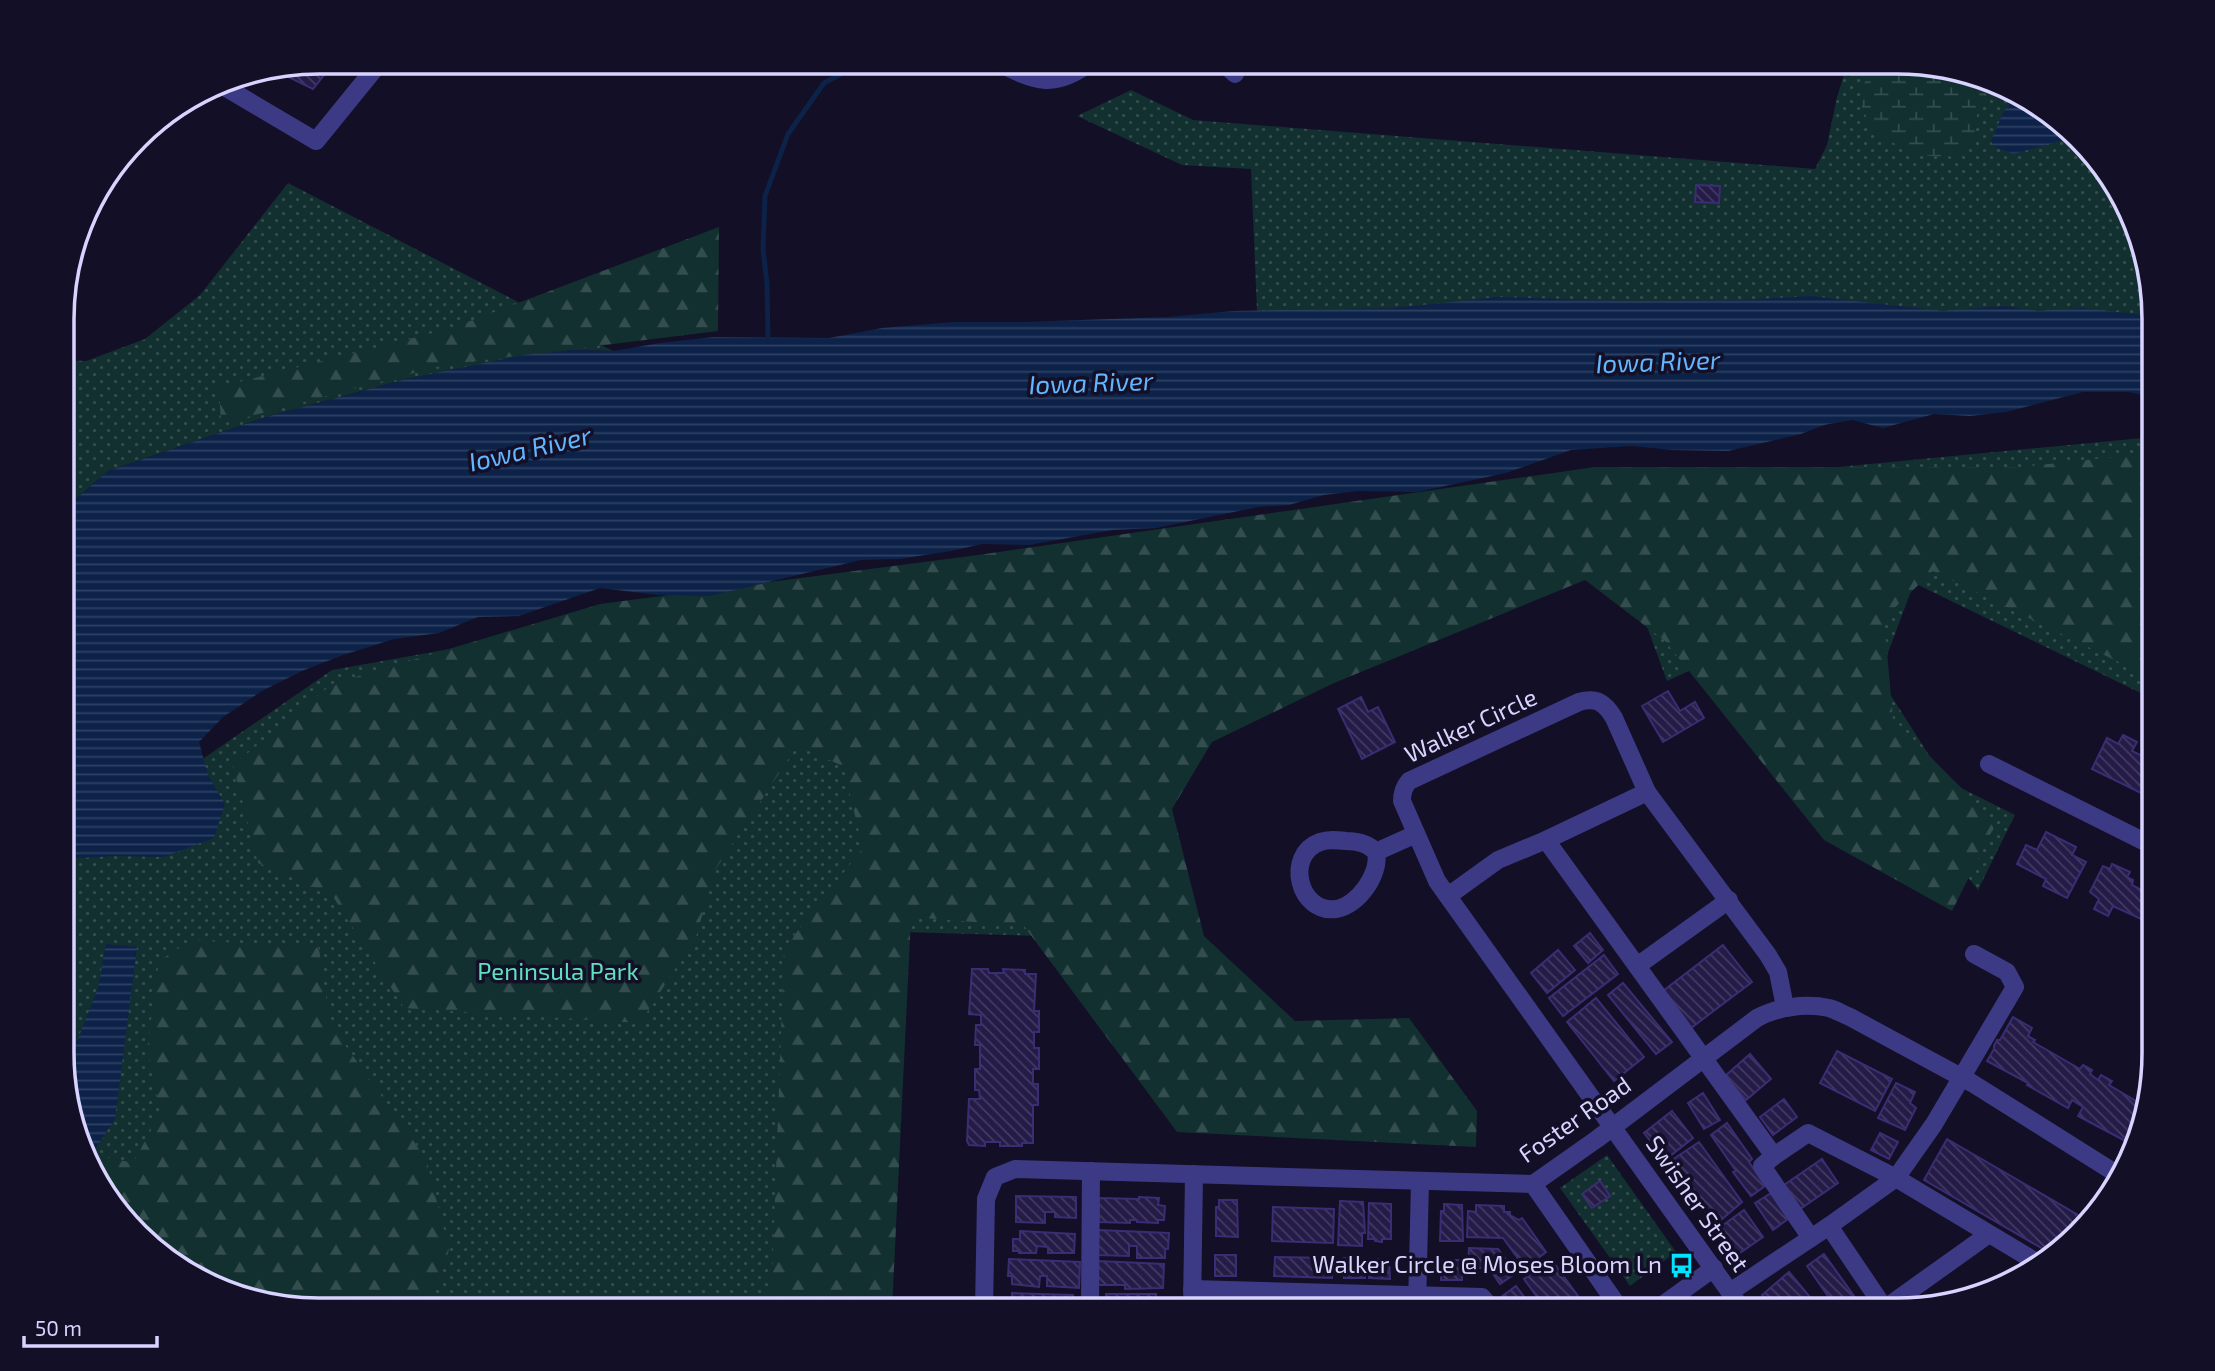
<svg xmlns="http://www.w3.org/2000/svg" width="2215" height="1371" font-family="'Exo 2',sans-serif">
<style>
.green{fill:url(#green-dots)}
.forest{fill:url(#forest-firs)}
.wetland{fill:url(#wetland-marsh)}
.water{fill:url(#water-rules)}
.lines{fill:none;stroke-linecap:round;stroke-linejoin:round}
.stream{stroke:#0c2248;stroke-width:5}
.building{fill:url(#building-back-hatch);stroke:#3b2d73;stroke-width:2}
.minor{stroke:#3d3a85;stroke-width:18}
.labels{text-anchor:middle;stroke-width:7;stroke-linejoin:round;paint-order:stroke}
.street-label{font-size:24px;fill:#d9d4ff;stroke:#130f26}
.park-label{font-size:24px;fill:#5fe0c0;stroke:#130f26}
.poi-label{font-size:24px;fill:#d9d4ff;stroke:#130f26;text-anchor:end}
.water-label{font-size:26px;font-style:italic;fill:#62b6ff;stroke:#130f26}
.rim{fill:none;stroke:#d9d4ff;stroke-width:3.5}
</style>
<defs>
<pattern id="green-dots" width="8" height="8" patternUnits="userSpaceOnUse" patternTransform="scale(1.75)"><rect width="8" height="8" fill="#12302f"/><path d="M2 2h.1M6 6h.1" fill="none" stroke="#344d4e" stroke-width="1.8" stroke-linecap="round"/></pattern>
<pattern id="forest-firs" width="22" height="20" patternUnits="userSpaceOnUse" patternTransform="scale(1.75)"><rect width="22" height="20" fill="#12302f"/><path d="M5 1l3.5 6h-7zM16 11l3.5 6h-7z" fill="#344d4e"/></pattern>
<pattern id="wetland-marsh" width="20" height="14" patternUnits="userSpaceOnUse" patternTransform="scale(1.75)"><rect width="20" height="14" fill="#12302f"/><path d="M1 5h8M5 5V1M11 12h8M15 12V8" fill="none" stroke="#344d4e"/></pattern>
<pattern id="water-rules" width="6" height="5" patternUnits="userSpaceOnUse" patternTransform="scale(1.75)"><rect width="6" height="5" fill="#0c2248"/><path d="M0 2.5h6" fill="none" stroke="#2f4163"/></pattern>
<pattern id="building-back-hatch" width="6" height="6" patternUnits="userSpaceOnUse" patternTransform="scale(1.75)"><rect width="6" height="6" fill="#241b47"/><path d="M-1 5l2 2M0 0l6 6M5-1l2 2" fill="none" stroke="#433b63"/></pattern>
</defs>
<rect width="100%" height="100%" fill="#130f26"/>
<!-- green -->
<g class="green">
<path d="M 1857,61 L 1897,61 L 1979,75 L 2039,104 L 2120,190 L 2153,302 L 2153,324 L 1257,311 L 1251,169 L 1182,165 L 1077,116 L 1131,90 L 1193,120 L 1815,169 L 1827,145 L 1837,97 L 1844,75 L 1849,77 Z"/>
<path d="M 288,183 L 613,351 L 572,350 L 406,379 L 266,417 L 108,471 L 70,504 L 63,505 L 63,360 L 86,361 L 145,339 L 200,295 Z"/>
<path d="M 2153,437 L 2153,699 L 1914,583 L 1879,677 L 1945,780 L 2015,815 L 1978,890 L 1772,633 L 1667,681 L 1614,537 L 1151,733 L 1119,938 L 901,932 L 884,1310 L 318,1310 L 251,1301 L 176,1267 L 104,1195 L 63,1086 L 63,855 L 332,670 L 645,614 L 1335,515 Z"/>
<path d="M 1607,1155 L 1676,1252 L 1630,1286 L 1560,1188 Z"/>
</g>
<!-- forest -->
<g class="forest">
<path d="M 719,227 L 718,331 L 444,365 L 221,424 L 219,387 L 449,329 Z"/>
<path d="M 2153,453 L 2153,679 L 1933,571 L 1884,618 L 1893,719 L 1996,823 L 1952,911 L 1824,840 L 1665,641 L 1585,580 L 1334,683 L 1212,742 L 1172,809 L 1204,936 L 1295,1021 L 1409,1018 L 1477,1111 L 1476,1147 L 1177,1132 L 1024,926 L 911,917 L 892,1310 L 771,1310 L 784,948 L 863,848 L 843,766 L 797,746 L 715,870 L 696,937 L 640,1023 L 404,1008 L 332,895 L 258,863 L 233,765 L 332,684 L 600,604 L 978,555 L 1595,467 L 2019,467 Z"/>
<path d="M 191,940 L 319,948 L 330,1024 L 426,1158 L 449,1250 L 428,1310 L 318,1310 L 251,1301 L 176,1267 L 104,1195 L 94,1168 L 101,1156 L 133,1163 L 161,1112 L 147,1050 L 159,961 Z"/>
</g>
<!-- wetland -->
<path class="wetland" d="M 1876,61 C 1908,61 1964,67 1992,81 L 1978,108 L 1973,143 L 1963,155 C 1950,157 1937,157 1925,155 C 1899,151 1859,126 1861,96 C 1861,85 1871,71 1876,61 Z"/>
<!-- water -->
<g class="water">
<path d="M 2017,93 L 2039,104 L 2071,138 L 2013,154 L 1993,146 L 1991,141 L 2003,113 Z"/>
<path d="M 1811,296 L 1943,311 L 2004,306 L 2038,311 L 2081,308 L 2153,316 L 2153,397 L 2128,392 L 2083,392 L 2006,412 L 1970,416 L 1934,414 L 1883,428 L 1852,420 L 1824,425 L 1801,434 L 1728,451 L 1673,450 L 1631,446 L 1571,450 L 1506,473 L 1417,492 L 1358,491 L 1324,495 L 1289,505 L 1258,507 L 1156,528 L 1113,530 L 1029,545 L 982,544 L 951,551 L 899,559 L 861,560 L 710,596 L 658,595 L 600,588 L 519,616 L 478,617 L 439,633 L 394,639 L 343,655 L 302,671 L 262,691 L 223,717 L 199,742 L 208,775 L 225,804 L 214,838 L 164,857 L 116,856 L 63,859 L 63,505 L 70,504 L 108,471 L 266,417 L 406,379 L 523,355 L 572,350 L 613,351 L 660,343 L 713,337 L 829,338 L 882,328 L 953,322 L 1024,322 L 1168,317 L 1233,311 L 1394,308 L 1498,297 L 1628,301 L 1741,300 Z"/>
<path d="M 106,944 L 137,947 L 115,1119 L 90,1157 L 63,1086 L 63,1040 L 77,1041 L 98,988 Z"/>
</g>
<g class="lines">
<!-- stream -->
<path class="stream" d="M 768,338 L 767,284 L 763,249 L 765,196 L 788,134 L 824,83 L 852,68"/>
</g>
<!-- building -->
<g class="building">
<path d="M 318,61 L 335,61 L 313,89 L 274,70 Z"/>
<path d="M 132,147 L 119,173 L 114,171 Z"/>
<path d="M 1696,185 L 1720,186 L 1719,203 L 1695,202 Z"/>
<path d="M 1668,691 L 1680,711 L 1695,702 L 1704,718 L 1663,742 L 1642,706 Z"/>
<path d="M 1361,697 L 1368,712 L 1378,707 L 1395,742 L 1362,759 L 1338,709 Z"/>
<path d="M 2123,735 L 2137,742 L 2132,751 L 2148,759 L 2151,754 L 2153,755 L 2153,788 L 2149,797 L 2092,769 L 2107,738 L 2118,744 Z"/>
<path d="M 2046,832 L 2076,847 L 2072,855 L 2086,862 L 2067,898 L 2043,886 L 2046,879 L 2017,864 L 2026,845 L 2037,850 Z"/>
<path d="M 2112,864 L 2130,872 L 2127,877 L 2133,880 L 2132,885 L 2153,896 L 2141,919 L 2113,906 L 2108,916 L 2094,909 L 2099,899 L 2090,892 L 2103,866 L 2110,869 Z"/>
<path d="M 1590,933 L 1603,950 L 1588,963 L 1574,946 Z"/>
<path d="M 1723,945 L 1752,982 L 1691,1028 L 1663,991 Z"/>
<path d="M 1558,950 L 1575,970 L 1547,993 L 1531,973 Z"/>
<path d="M 1604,955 L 1618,974 L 1563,1016 L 1549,998 Z"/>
<path d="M 972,969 L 988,969 L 989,973 L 1004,973 L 1003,969 L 1025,970 L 1025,974 L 1036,974 L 1034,1011 L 1039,1011 L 1039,1032 L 1034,1032 L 1034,1048 L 1039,1048 L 1039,1069 L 1033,1069 L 1033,1084 L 1038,1084 L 1038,1105 L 1033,1105 L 1033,1143 L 1022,1143 L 1022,1146 L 1000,1146 L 1000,1142 L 985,1142 L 985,1146 L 969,1145 L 967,1141 L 969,1099 L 980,1099 L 979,1090 L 975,1090 L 975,1069 L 980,1069 L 980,1045 L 975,1045 L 976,1025 L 981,1025 L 981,1015 L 969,1014 Z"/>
<path d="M 1623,983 L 1672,1042 L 1656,1054 L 1608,995 Z"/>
<path d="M 1596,998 L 1644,1057 L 1614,1081 L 1567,1022 Z"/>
<path d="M 2013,1017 L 2032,1028 L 2028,1036 L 2035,1040 L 2033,1042 L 2080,1069 L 2083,1065 L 2092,1070 L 2090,1074 L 2098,1080 L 2101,1075 L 2112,1081 L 2109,1085 L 2146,1107 L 2140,1135 L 2135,1146 L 2078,1116 L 2083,1107 L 2072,1100 L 2068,1108 L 2027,1085 L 2028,1083 L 1987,1061 L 1994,1049 L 1994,1046 L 1997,1040 L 2000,1040 Z"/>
<path d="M 1837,1051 L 1892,1079 L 1875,1111 L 1820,1083 Z"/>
<path d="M 1750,1054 L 1771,1079 L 1746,1100 L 1725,1076 Z"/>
<path d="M 1896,1083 L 1915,1092 L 1910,1103 L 1916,1108 L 1905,1130 L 1878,1118 Z"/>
<path d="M 1703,1093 L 1720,1120 L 1704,1129 L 1688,1103 Z"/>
<path d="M 1784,1099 L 1797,1117 L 1773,1135 L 1760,1117 Z"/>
<path d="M 1672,1111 L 1693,1138 L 1665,1160 L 1644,1133 Z"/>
<path d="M 1727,1123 L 1752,1159 L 1749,1162 L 1765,1186 L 1751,1196 L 1733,1172 L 1736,1171 L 1711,1135 Z"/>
<path d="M 1880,1133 L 1898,1142 L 1889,1159 L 1871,1150 Z"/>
<path d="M 1947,1139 L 2085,1219 L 2050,1253 L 1924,1180 Z"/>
<path d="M 1699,1142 L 1742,1202 L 1715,1225 L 1669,1162 Z"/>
<path d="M 1822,1159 L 1838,1183 L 1800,1209 L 1784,1185 Z"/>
<path d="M 1600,1181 L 1610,1196 L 1592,1208 L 1582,1194 Z"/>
<path d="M 1771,1193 L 1788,1219 L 1773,1230 L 1755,1203 Z"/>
<path d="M 1016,1196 L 1076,1197 L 1076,1218 L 1055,1217 L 1055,1212 L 1045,1212 L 1045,1223 L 1016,1222 Z"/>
<path d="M 1139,1197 L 1159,1198 L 1158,1205 L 1165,1206 L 1164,1220 L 1158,1220 L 1158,1223 L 1137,1222 L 1137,1220 L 1130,1220 L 1130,1223 L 1099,1222 L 1099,1198 L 1139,1199 Z"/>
<path d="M 1219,1200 L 1237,1200 L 1238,1237 L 1216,1236 L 1216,1207 L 1219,1207 Z"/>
<path d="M 1340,1201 L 1363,1202 L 1365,1233 L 1362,1233 L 1362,1246 L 1338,1245 Z"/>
<path d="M 1369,1203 L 1391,1204 L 1391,1239 L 1382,1239 L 1382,1242 L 1375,1241 L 1375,1239 L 1368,1239 Z"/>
<path d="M 1444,1204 L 1462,1205 L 1463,1241 L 1440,1241 L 1441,1211 L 1444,1211 Z"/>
<path d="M 1476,1205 L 1504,1206 L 1504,1212 L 1510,1212 L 1510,1215 L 1519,1220 L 1522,1218 L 1546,1252 L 1525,1268 L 1503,1238 L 1467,1237 L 1468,1211 L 1476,1212 Z"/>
<path d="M 1273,1207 L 1334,1209 L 1333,1243 L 1272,1241 Z"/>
<path d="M 1744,1210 L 1763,1237 L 1734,1257 L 1715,1231 Z"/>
<path d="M 1098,1230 L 1169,1233 L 1168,1249 L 1165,1249 L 1165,1258 L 1137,1258 L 1137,1246 L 1129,1246 L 1129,1256 L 1097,1255 Z"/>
<path d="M 1020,1231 L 1075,1234 L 1074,1253 L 1048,1253 L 1048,1247 L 1037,1246 L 1036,1253 L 1019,1253 L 1019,1251 L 1013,1251 L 1013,1239 L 1020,1239 Z"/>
<path d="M 1469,1248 L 1498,1249 L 1516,1273 L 1500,1284 L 1489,1268 L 1468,1268 Z"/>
<path d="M 1824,1254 L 1859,1303 L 1850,1309 L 1837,1309 L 1807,1266 Z"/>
<rect x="1215" y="1255" width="21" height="21"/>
<path d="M 1275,1257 L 1333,1258 L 1332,1278 L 1274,1276 Z"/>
<path d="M 1344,1258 L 1365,1259 L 1365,1278 L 1344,1278 Z"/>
<path d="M 1009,1259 L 1080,1262 L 1079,1288 L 1047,1286 L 1047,1276 L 1040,1276 L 1039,1287 L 1012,1284 L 1012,1276 L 1008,1276 Z"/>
<path d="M 1369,1259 L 1389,1259 L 1390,1279 L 1369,1278 Z"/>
<path d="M 1551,1259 L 1578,1296 L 1559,1309 L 1546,1309 L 1524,1279 Z"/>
<path d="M 1441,1260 L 1461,1260 L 1462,1280 L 1441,1280 Z"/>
<path d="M 1098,1261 L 1164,1264 L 1163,1288 L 1125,1289 L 1125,1285 L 1097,1285 Z"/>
<path d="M 1789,1272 L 1820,1309 L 1774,1309 L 1762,1295 Z"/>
<path d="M 1516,1286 L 1533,1309 L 1509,1309 L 1501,1297 Z"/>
<path d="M 1012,1293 L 1073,1295 L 1073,1309 L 1012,1310 Z"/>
<path d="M 1106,1294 L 1156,1294 L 1156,1300 L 1163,1300 L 1163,1309 L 1106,1309 Z"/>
<path d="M 1700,1299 L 1708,1309 L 1686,1309 Z"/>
<path d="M 1222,1302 L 1252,1302 L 1252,1309 L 1215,1309 L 1216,1303 L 1222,1304 Z"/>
<path d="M 1344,1302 L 1382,1303 L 1382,1309 L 1344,1309 Z"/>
<rect x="1265" y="1304" width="21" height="5"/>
<rect x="1316" y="1304" width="20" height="5"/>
<path d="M 1450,1305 L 1469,1306 L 1469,1309 L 1450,1309 Z"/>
</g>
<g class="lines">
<!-- minor -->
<g class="minor">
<path d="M 995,61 C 1034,81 1054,91 1092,61"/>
<path d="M 1221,61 L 1235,74"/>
<path d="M 226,79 L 223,86 L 316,141 L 381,61"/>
<path d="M 1989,764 L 2153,846"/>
<path d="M 1546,840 L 1774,1156 L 1808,1133 L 1896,1178 L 2038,1263"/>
<path d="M 1376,852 C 1368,843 1358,841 1346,841 C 1337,840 1328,839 1320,842 C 1284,855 1299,914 1336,909 C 1358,906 1381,873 1376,852 L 1416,834"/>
<path d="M 1448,896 L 1498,860 L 1546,840 L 1647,792"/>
<path d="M 1637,966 L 1729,900"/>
<path d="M 1774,1156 L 1762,1166 L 1811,1238"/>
<path d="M 1533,1184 L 1620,1309"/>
<path d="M 1829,1226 L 1885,1309"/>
<path d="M 1192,1289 L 1482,1297 L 1492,1309"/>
<path d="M 1730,1292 L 1829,1226 L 1896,1178 L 1934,1124 L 2015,987 L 2007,972 L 1974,954"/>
<path d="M 1090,1309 L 1091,1171"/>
<path d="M 1192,1309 L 1194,1174"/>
<path d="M 1417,1309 L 1420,1181"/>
<path d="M 1657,1309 L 1714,1268"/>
<path d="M 1742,1309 L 1437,881 L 1402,801 C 1402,792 1404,787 1409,781 L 1579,702 C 1597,697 1605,703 1614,718 L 1647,792 L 1768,955 L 1778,972 L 1785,1007"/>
<path d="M 1884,1309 L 1989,1234"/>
<path d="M 984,1310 L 986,1199 L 995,1177 L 1015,1169 L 1533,1184 L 1597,1139 L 1757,1018 C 1778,1007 1805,1003 1829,1008 C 1836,1010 1843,1014 1850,1017 L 1972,1083 L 2120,1176"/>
</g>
</g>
<!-- icons -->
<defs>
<symbol id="bus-bare" viewBox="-9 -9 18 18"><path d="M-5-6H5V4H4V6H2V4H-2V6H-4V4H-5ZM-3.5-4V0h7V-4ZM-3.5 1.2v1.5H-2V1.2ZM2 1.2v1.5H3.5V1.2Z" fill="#00e5ff" stroke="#130f26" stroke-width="2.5" paint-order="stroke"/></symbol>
</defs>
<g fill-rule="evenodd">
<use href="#bus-bare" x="1664" y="1248" width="35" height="35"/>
</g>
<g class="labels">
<!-- street labels -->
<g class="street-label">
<text transform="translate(1471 726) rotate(-25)" y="8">Walker Circle</text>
<text transform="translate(1575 1120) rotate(-35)" y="8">Foster Road</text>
<text transform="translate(1697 1204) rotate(55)" y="8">Swisher Street</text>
</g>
<!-- park labels -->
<g class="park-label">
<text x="558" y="980">Peninsula Park</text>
</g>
<!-- poi labels -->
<g class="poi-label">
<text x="1662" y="1273">Walker Circle @ Moses Bloom Ln</text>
</g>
<!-- water labels -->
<g class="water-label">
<text transform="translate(1658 362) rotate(-2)" y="9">Iowa River</text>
<text transform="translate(1091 383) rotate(-2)" y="9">Iowa River</text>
<text transform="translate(530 449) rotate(-13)" y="9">Iowa River</text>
</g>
</g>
<!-- crop -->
<path d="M0 0H2215V1371H0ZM319 74H1897A245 245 0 0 1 2142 319V1053A245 245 0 0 1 1897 1298H319A245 245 0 0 1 74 1053V319A245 245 0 0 1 319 74Z" fill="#130f26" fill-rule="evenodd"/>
<path class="rim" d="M319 74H1897A245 245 0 0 1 2142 319V1053A245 245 0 0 1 1897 1298H319A245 245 0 0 1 74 1053V319A245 245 0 0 1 319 74Z"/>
<!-- scale -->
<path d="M24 1336v10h133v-10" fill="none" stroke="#d9d4ff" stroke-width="3.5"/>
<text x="35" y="1336" font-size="21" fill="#d9d4ff" stroke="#130f26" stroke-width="5" paint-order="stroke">50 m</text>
</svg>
